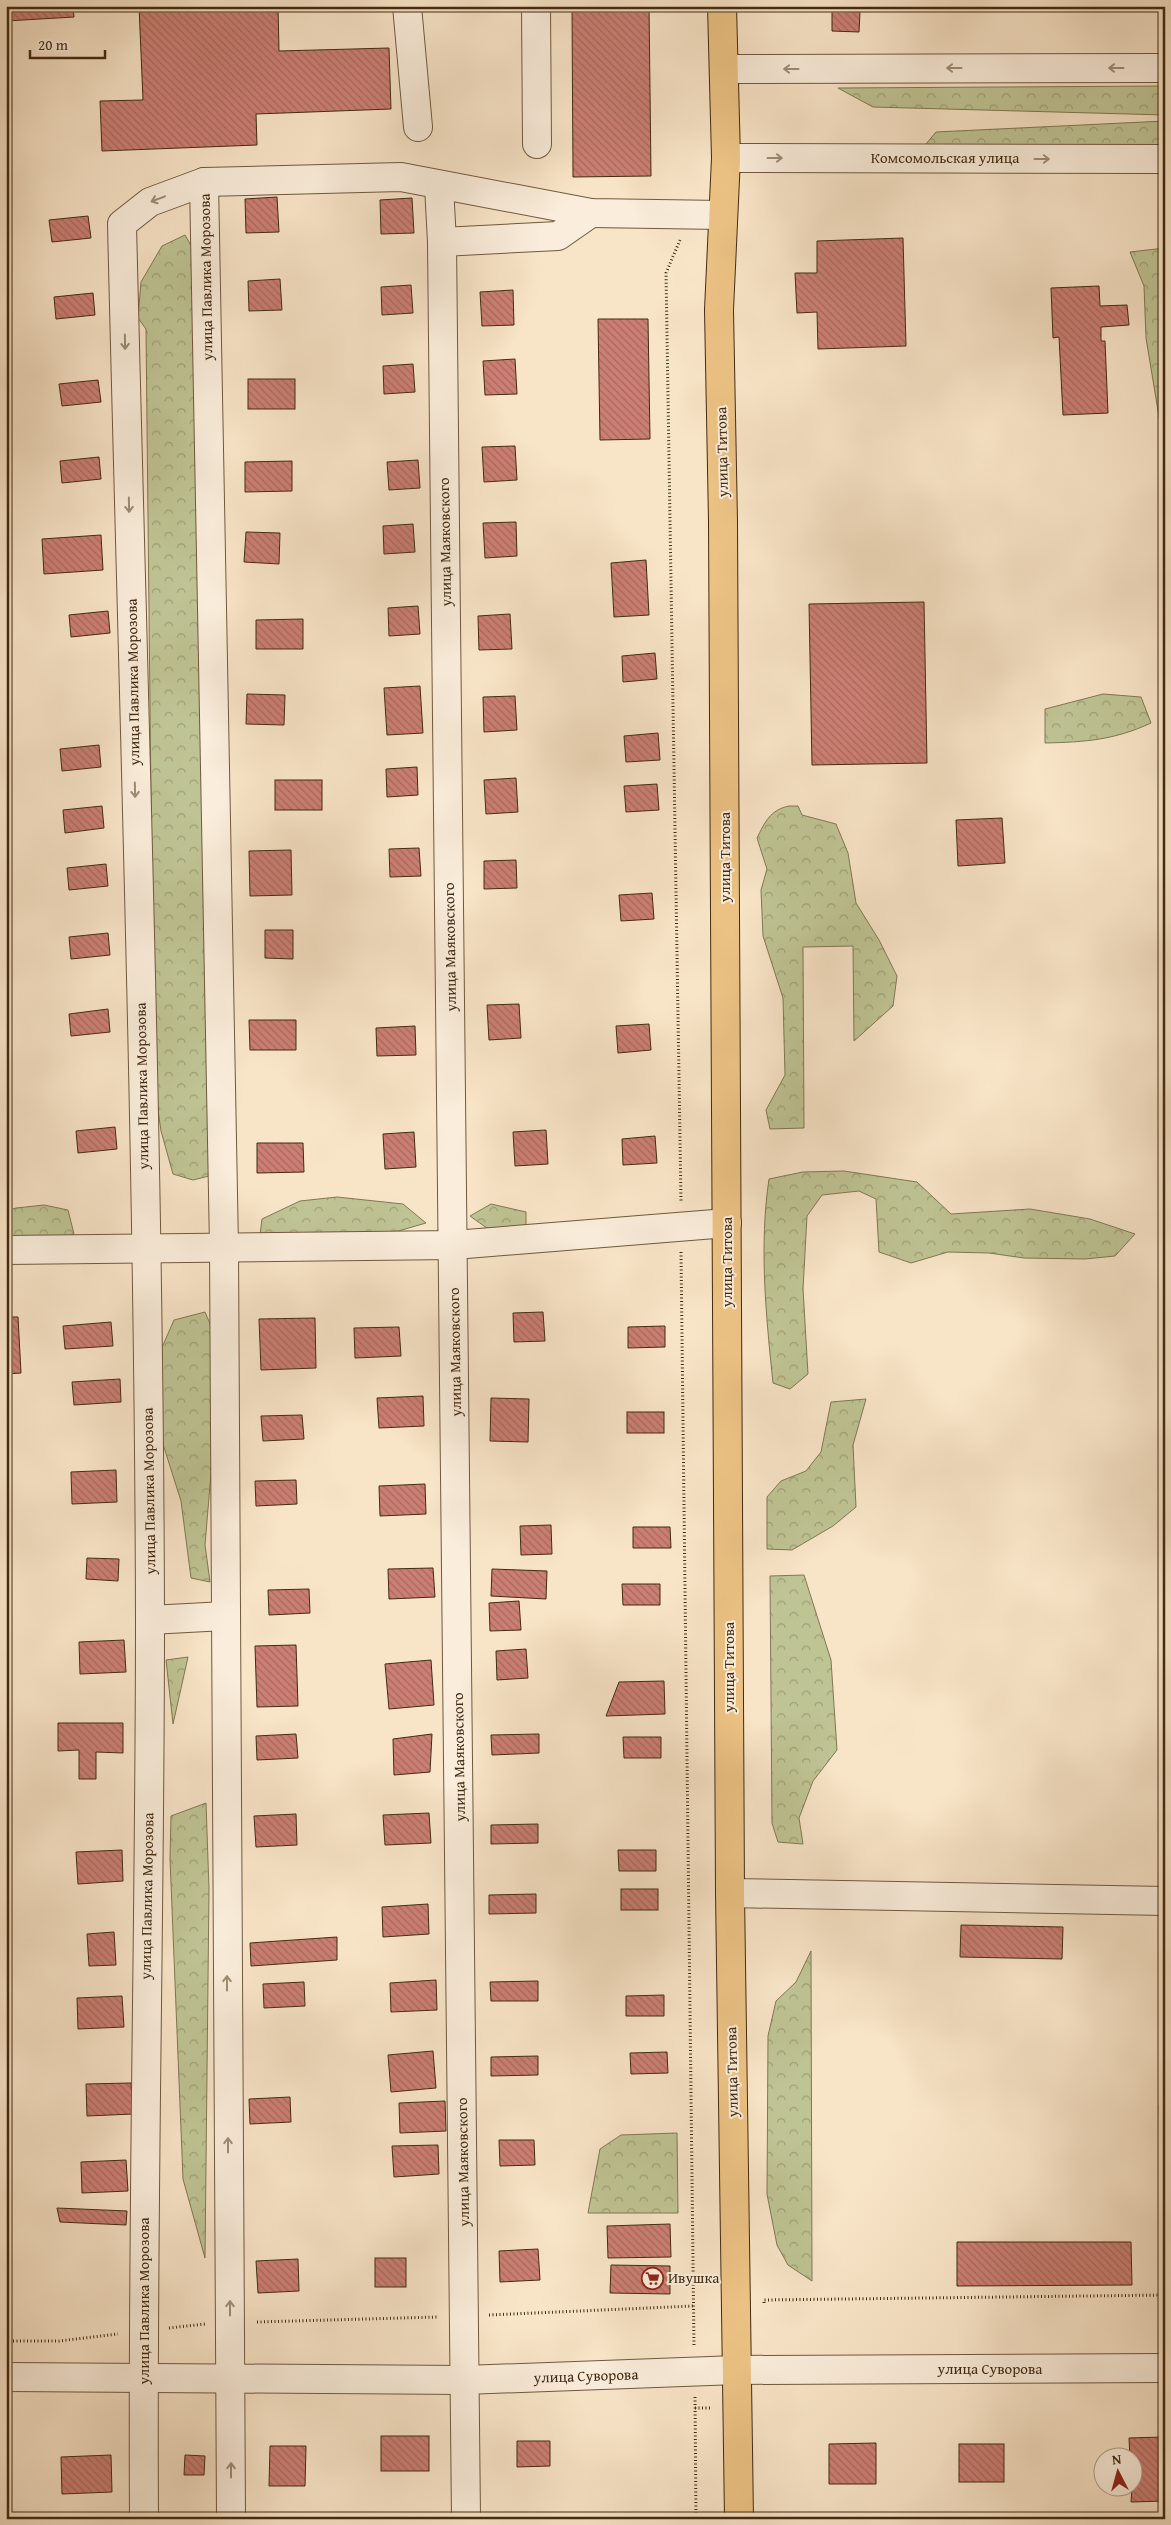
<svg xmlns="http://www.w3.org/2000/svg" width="1171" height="2525" font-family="'Gentium Book Plus',serif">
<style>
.forest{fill:url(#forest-crowns);stroke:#817853}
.building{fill:url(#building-back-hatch);stroke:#432b12}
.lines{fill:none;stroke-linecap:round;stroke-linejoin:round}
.minor-casing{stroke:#70593f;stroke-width:30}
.major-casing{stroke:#432b12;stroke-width:30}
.path{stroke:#432b12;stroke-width:3;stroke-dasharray:1 2.5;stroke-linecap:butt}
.minor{stroke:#faeddb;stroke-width:28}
.major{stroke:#ecc284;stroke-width:28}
.oneway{stroke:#9e8c76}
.labels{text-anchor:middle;stroke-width:4;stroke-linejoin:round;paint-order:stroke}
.street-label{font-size:15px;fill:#432b12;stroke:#faeddb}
.poi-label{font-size:15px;fill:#432b12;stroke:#faeddb;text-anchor:start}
</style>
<defs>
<pattern id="forest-crowns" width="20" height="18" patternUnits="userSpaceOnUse" patternTransform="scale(1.25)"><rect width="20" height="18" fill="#bfc494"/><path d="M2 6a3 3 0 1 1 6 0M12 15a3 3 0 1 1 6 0" fill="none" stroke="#9d9f77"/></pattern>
<pattern id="building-back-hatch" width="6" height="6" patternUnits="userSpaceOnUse" patternTransform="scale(1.25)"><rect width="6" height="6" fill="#cc7f74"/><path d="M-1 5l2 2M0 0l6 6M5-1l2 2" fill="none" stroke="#a7685e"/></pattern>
</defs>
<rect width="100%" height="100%" fill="#f8e4c7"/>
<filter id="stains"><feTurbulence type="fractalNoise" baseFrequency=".004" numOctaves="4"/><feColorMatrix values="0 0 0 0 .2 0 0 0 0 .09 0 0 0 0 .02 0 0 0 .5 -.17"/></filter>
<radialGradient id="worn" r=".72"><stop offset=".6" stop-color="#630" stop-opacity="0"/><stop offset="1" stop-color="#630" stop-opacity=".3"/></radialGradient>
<!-- forest -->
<g class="forest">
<path d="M 1165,86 L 1165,115 L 873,107 L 838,88 Z"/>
<path d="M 1165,121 L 1165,145 L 921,150 L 936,132 Z"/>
<path d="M 185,235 L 199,259 L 209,1176 L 193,1180 L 173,1174 L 161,1131 L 154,1081 L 146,329 L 138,318 L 141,282 L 162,246 Z"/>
<path d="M 1165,248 L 1165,453 L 1146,338 L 1144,286 L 1130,252 Z"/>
<path d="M 1103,694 L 1141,697 L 1151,723 C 1114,740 1086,742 1045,743 L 1045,709 Z"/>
<path d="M 789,806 L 798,806 L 802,815 L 836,824 L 848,853 L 856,903 L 879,940 L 897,976 L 893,1006 L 854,1041 L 853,946 L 803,947 L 804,1128 L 770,1129 L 766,1110 L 785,1075 L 783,998 L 763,936 L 761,890 L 767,869 L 757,838 C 765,822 770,810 789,806 Z"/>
<path d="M 844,1171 L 917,1182 L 951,1214 L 1030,1209 L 1090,1219 L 1135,1234 L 1115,1256 L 1085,1259 L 1024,1258 L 989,1253 L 948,1252 L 911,1263 L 879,1252 L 876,1199 L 859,1191 L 822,1195 L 807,1216 L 803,1289 L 808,1374 L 790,1389 L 773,1383 C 766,1316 759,1246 769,1179 L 803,1172 Z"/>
<path d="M 337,1197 L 403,1204 L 426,1223 L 388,1234 L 260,1235 L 262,1219 L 300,1201 Z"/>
<path d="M 491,1204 L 526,1212 L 526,1227 L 491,1231 L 470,1216 Z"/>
<path d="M 44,1205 L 68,1210 L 74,1234 L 40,1246 L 6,1247 L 6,1211 L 16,1208 Z"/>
<path d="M 205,1312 L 214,1333 L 218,1389 L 205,1545 L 210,1582 L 191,1578 L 181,1501 L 162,1441 L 160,1352 L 174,1320 Z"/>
<path d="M 866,1399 L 853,1445 L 856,1507 L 833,1526 L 792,1550 L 767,1549 L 767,1497 L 781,1481 L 806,1471 L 821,1452 L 831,1402 Z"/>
<path d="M 804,1575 L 831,1660 L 837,1750 L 813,1781 L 799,1818 L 803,1844 L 778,1842 L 772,1823 L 770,1576 Z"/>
<path d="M 188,1657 L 173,1724 L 166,1660 Z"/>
<path d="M 206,1803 L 209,1889 L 205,2258 L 183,2179 L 170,1859 L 171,1816 Z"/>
<path d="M 811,1951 L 812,2281 L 788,2265 L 777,2245 L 767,2194 L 768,2036 L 776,2001 L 796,1982 Z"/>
<path d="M 677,2133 L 678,2213 L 588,2213 L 600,2149 L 621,2135 Z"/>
</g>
<!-- building -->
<g class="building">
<path d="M 6,6 L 73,6 L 74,17 L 6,21 Z"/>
<path d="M 139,6 L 278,6 L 279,51 L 389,48 L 391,109 L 256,114 L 257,145 L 102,151 L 100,101 L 143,100 Z"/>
<path d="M 572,6 L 649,6 L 651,176 L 573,177 Z"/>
<path d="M 832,11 L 860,12 L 859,32 L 832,31 Z"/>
<path d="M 277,197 L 279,232 L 246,233 L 245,199 Z"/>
<path d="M 412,198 L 414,233 L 381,234 L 380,200 Z"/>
<path d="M 88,216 L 91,238 L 52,242 L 49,220 Z"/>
<path d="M 903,238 L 906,346 L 818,349 L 817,312 L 797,313 L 795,273 L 817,273 L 817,241 Z"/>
<path d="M 280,279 L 282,310 L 249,311 L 248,281 Z"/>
<path d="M 411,285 L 413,313 L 382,315 L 381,287 Z"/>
<path d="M 1099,286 L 1100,306 L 1127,305 L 1129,325 L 1101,327 L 1101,341 L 1105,341 L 1108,413 L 1063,415 L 1059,337 L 1053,338 L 1051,288 Z"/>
<path d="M 513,290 L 514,325 L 482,326 L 480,292 Z"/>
<path d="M 93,293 L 95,315 L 56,319 L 54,297 Z"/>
<path d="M 598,319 L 648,319 L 650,439 L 600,440 Z"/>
<path d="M 515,359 L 517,394 L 485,395 L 483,361 Z"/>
<path d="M 413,364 L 415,392 L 384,394 L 383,366 Z"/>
<rect x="248" y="379" width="47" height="30"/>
<path d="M 98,380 L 101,402 L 62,406 L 59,384 Z"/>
<path d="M 515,446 L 517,480 L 484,482 L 482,447 Z"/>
<path d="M 99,457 L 101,479 L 62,483 L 60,461 Z"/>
<path d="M 418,460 L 420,488 L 389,490 L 387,462 Z"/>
<path d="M 292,461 L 292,491 L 245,492 L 245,462 Z"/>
<path d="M 516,522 L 517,556 L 485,558 L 483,523 Z"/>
<path d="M 413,524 L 415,552 L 384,554 L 383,526 Z"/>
<path d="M 246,532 L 280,533 L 279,564 L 244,562 Z"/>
<path d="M 101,535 L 103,570 L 44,574 L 42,539 Z"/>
<path d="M 646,560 L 649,615 L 614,617 L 611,563 Z"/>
<path d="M 924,602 L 927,763 L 812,765 L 809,604 Z"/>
<path d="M 418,606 L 420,634 L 389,636 L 388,608 Z"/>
<path d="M 108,611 L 110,633 L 71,637 L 69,615 Z"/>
<path d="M 510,614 L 512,649 L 479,650 L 478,616 Z"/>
<path d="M 303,619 L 303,649 L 256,649 L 256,620 Z"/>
<path d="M 655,653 L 657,679 L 623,682 L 622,656 Z"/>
<path d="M 420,686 L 423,733 L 387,735 L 384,688 Z"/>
<path d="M 247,694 L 285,695 L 284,725 L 246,724 Z"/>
<path d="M 515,696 L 517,730 L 484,732 L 483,697 Z"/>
<path d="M 658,733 L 660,760 L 626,762 L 624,736 Z"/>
<path d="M 99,745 L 101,767 L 62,771 L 60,749 Z"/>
<path d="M 417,767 L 418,795 L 387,797 L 386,769 Z"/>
<path d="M 516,778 L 518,812 L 486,814 L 484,780 Z"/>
<rect x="275" y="780" width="47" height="30"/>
<path d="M 657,784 L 659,810 L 626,812 L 624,786 Z"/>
<path d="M 102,806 L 104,828 L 65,833 L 63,810 Z"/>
<path d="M 1002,818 L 1005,863 L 958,866 L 956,820 Z"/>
<path d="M 419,848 L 421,876 L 390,877 L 389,849 Z"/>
<path d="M 291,850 L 292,895 L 250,896 L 249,851 Z"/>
<path d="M 516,860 L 517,888 L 484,889 L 484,861 Z"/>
<path d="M 106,864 L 108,886 L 69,890 L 67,868 Z"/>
<path d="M 652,893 L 654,919 L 621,921 L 619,895 Z"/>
<path d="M 265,930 L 293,930 L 293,959 L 265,958 Z"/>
<path d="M 108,933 L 110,955 L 71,959 L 69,937 Z"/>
<path d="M 519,1004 L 521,1038 L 489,1040 L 487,1005 Z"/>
<path d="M 108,1009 L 110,1032 L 71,1036 L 69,1014 Z"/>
<path d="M 249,1020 L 296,1020 L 296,1050 L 250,1050 Z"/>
<path d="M 649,1024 L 651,1050 L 618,1053 L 616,1026 Z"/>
<path d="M 415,1026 L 416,1055 L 377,1056 L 376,1028 Z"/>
<path d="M 115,1127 L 117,1149 L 78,1153 L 76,1131 Z"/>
<path d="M 546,1130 L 548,1164 L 515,1166 L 513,1132 Z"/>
<path d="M 414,1132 L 416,1167 L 385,1169 L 383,1134 Z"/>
<path d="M 655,1136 L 657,1163 L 623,1165 L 622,1139 Z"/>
<path d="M 257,1143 L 303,1143 L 304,1172 L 257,1173 Z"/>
<path d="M 543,1312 L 545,1341 L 514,1342 L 513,1313 Z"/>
<path d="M 6,1317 L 18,1317 L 21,1373 L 6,1374 Z"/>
<path d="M 315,1318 L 316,1368 L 261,1370 L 259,1319 Z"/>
<path d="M 111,1322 L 113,1346 L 65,1349 L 63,1326 Z"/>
<path d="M 665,1326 L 665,1347 L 628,1348 L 628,1327 Z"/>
<path d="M 399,1327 L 401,1356 L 355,1358 L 354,1328 Z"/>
<path d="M 120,1379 L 121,1402 L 74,1405 L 72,1382 Z"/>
<path d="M 423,1396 L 424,1426 L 379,1428 L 377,1398 Z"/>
<path d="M 491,1398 L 529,1399 L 528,1442 L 490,1441 Z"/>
<rect x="627" y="1412" width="37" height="21"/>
<path d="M 302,1415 L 304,1439 L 263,1441 L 261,1416 Z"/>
<path d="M 116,1470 L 117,1502 L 72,1504 L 71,1472 Z"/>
<path d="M 296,1480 L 297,1504 L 256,1506 L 255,1481 Z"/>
<path d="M 425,1484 L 426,1514 L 380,1516 L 379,1486 Z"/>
<path d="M 551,1525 L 552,1554 L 521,1555 L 520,1526 Z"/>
<path d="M 633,1527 L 670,1527 L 671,1548 L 633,1548 Z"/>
<path d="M 87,1558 L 119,1559 L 118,1581 L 86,1579 Z"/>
<path d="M 433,1568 L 435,1597 L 389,1599 L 388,1569 Z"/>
<path d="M 492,1569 L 547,1571 L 546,1599 L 491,1596 Z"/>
<path d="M 622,1584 L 660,1584 L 660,1605 L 623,1605 Z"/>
<path d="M 309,1589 L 310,1613 L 269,1615 L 268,1590 Z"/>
<path d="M 519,1601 L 521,1630 L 490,1631 L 489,1603 Z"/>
<path d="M 124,1640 L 126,1672 L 80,1674 L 79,1642 Z"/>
<path d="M 296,1645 L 298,1706 L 257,1707 L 255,1646 Z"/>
<path d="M 526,1649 L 528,1678 L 497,1680 L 496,1651 Z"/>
<path d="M 431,1660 L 434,1705 L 389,1709 L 385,1664 Z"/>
<path d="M 664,1681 L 665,1714 L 606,1716 L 619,1682 Z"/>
<path d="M 58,1723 L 123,1723 L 123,1753 L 96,1752 L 96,1779 L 79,1779 L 79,1750 L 58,1751 Z"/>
<path d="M 296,1734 L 298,1758 L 257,1760 L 256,1736 Z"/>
<path d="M 432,1734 L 430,1772 L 394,1775 L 393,1739 Z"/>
<path d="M 539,1734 L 539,1753 L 492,1755 L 491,1735 Z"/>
<path d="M 623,1737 L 661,1737 L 661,1758 L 624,1758 Z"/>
<path d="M 429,1813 L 431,1843 L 385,1845 L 383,1815 Z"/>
<path d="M 296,1814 L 297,1845 L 256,1847 L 254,1816 Z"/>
<path d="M 538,1824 L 538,1843 L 491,1844 L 491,1825 Z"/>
<path d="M 122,1850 L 123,1881 L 78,1884 L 76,1852 Z"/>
<path d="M 618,1850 L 656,1850 L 656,1871 L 619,1871 Z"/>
<rect x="621" y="1889" width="37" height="21"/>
<path d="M 536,1894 L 536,1913 L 489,1914 L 489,1895 Z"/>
<path d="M 428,1904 L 429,1934 L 383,1937 L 382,1907 Z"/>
<path d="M 961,1925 L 1063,1927 L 1062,1959 L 960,1957 Z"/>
<path d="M 114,1932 L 116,1965 L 89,1966 L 87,1934 Z"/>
<path d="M 337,1937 L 337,1960 L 251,1966 L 250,1943 Z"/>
<path d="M 436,1980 L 437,2010 L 391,2012 L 390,1983 Z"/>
<path d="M 538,1981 L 538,2001 L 491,2001 L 490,1982 Z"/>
<path d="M 304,1982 L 305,2006 L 264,2008 L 263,1984 Z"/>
<path d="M 664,1995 L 664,2016 L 626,2016 L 626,1996 Z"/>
<path d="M 122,1996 L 124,2027 L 78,2029 L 77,1998 Z"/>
<path d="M 433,2051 L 436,2088 L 391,2092 L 388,2055 Z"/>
<path d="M 667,2052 L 668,2073 L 631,2074 L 630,2053 Z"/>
<path d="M 538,2056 L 538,2075 L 491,2076 L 491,2057 Z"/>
<path d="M 131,2083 L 133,2114 L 87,2116 L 86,2084 Z"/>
<path d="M 290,2097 L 291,2122 L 250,2124 L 249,2099 Z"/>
<path d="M 445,2101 L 446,2131 L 400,2133 L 399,2103 Z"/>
<path d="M 1159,2105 L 1165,2105 L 1165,2172 L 1161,2172 Z"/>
<path d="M 499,2140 L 534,2140 L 535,2165 L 500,2166 Z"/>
<path d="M 438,2145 L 439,2174 L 394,2177 L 392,2146 Z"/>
<path d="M 126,2160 L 128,2191 L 82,2193 L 81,2162 Z"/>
<path d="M 57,2208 L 127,2211 L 126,2225 L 60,2222 Z"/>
<path d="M 670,2224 L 671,2257 L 608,2258 L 607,2226 Z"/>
<path d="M 957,2242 L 1131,2242 L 1132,2285 L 957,2286 Z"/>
<path d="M 538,2249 L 540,2280 L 500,2282 L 499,2251 Z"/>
<rect x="375" y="2258" width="31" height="29"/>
<path d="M 298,2259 L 299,2291 L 258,2293 L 256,2261 Z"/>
<path d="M 611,2265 L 670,2266 L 670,2294 L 610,2293 Z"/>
<rect x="381" y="2436" width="48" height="35"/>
<path d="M 1163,2437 L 1164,2501 L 1131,2502 L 1134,2458 L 1130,2458 L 1129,2438 Z"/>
<path d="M 517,2441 L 550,2441 L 550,2466 L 517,2467 Z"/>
<path d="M 876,2443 L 876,2484 L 829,2484 L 829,2444 Z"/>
<rect x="959" y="2444" width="45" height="38"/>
<path d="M 270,2446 L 306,2446 L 305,2486 L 269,2486 Z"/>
<path d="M 111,2455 L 112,2492 L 62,2494 L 61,2457 Z"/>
<path d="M 185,2455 L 205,2456 L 204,2475 L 184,2475 Z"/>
</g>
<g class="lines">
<defs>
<g id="minor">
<path d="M 407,6 L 418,127"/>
<path d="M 536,6 L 537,144"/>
<path d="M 724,69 L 1165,68"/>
<path d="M 726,158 L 1165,159"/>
<path d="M 204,182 L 224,1247 L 231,2519"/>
<path d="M 439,186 L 442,242 L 466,2519"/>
<path d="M 442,242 L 558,236 L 591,213"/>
<path d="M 6,1250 L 454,1245 L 727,1223"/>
<path d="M 150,1620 L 225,1616"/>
<path d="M 730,1893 L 1165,1901"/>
<path d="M 6,2377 L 465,2380 L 737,2370 L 1165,2368"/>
<path d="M 144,2519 C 142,2219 150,1919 150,1619 C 149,1154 133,689 122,224 L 150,202 L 204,182 L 401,177 L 591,213 L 722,215"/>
</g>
<path id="major" d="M 722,6 L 726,158 L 719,310 L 723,521 L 730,1893 L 739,2519"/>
</defs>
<!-- minor casing -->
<use href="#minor" class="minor-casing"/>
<!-- major casing -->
<use href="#major" class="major-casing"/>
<!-- path -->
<g class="path">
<path d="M 680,240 L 666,273 L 681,1201"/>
<path d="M 681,1252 L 694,2346"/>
<path d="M 764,2303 L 764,2300 L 1165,2295"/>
<path d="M 489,2315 L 693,2306"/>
<path d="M 257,2322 L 438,2317"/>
<path d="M 169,2328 L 205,2324"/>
<path d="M 6,2341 L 59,2341 L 118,2334"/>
<path d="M 695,2397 L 696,2519"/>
<path d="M 695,2408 L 712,2408"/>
</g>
<!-- minor -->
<use href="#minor" class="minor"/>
<!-- major -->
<use href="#major" class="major"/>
</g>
<!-- one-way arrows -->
<defs><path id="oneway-shaft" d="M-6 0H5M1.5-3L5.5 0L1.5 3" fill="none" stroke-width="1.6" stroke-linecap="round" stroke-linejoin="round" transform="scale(1.25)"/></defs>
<g class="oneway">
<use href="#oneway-shaft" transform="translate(954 68) rotate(180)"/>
<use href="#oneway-shaft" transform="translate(1116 68) rotate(180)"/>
<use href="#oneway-shaft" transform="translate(791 69) rotate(180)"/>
<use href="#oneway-shaft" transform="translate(775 158)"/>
<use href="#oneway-shaft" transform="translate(1042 159)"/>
<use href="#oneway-shaft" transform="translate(158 199) rotate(159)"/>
<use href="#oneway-shaft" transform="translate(125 342) rotate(89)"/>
<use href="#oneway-shaft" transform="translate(129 505) rotate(89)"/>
<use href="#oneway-shaft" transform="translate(135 790) rotate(89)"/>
<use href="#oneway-shaft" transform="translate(227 1983) rotate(-90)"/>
<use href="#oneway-shaft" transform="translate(228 2145) rotate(-90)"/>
<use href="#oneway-shaft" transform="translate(230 2308) rotate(-90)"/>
<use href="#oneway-shaft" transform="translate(231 2470) rotate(-90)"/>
</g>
<!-- icons -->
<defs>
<symbol id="supermarket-ring" viewBox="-11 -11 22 22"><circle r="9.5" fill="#faeddb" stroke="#8f2418" stroke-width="1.5"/><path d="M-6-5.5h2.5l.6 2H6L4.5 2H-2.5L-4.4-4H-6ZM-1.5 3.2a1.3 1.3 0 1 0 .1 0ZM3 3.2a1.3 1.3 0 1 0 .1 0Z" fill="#8f2418"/></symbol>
</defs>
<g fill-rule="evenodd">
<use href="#supermarket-ring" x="640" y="2266" width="25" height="25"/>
</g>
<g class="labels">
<!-- street labels -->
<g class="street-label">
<text x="945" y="163">Комсомольская улица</text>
<text transform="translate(206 277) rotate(-91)" y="5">улица Павлика Морозова</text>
<text transform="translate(722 452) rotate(-91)" y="5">улица Титова</text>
<text transform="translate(445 542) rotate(-91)" y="5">улица Маяковского</text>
<text transform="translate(133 682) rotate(-91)" y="5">улица Павлика Морозова</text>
<text transform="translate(725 857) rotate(-90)" y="5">улица Титова</text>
<text transform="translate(450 947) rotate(-91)" y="5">улица Маяковского</text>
<text transform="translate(142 1086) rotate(-91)" y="5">улица Павлика Морозова</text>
<text transform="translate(727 1262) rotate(-90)" y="5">улица Титова</text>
<text transform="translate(455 1352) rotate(-91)" y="5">улица Маяковского</text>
<text transform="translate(149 1491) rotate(-91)" y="5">улица Павлика Морозова</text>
<text transform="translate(729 1667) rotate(-90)" y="5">улица Титова</text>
<text transform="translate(459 1757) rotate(-91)" y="5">улица Маяковского</text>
<text transform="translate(147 1896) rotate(-89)" y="5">улица Павлика Морозова</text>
<text transform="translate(732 2072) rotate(-91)" y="5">улица Титова</text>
<text transform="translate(463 2162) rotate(-91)" y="5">улица Маяковского</text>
<text transform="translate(144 2301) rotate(-90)" y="5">улица Павлика Морозова</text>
<text x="990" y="2374">улица Суворова</text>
<text transform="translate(586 2376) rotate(-2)" y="5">улица Суворова</text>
</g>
<!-- poi labels -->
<g class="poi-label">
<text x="668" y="2283">Ивушка</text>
</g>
</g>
<!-- margin -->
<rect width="1171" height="2525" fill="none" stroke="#f8e4c7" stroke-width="25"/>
<rect x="8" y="8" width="1156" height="2510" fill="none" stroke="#432b12" stroke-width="2.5"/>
<rect x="12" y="12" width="1146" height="2500" fill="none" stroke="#432b12"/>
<!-- north arrow -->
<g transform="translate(1118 2472) rotate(354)"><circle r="24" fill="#faeddb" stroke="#b19f8b"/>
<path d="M0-4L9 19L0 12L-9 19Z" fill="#8f2418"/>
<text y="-8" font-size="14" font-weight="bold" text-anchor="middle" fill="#432b12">N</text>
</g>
<!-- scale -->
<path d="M30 50v8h75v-8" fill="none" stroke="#432b12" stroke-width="2.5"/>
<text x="38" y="50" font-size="15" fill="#432b12" stroke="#faeddb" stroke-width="4" paint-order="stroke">20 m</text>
<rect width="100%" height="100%" filter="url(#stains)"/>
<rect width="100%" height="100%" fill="url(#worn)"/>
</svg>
